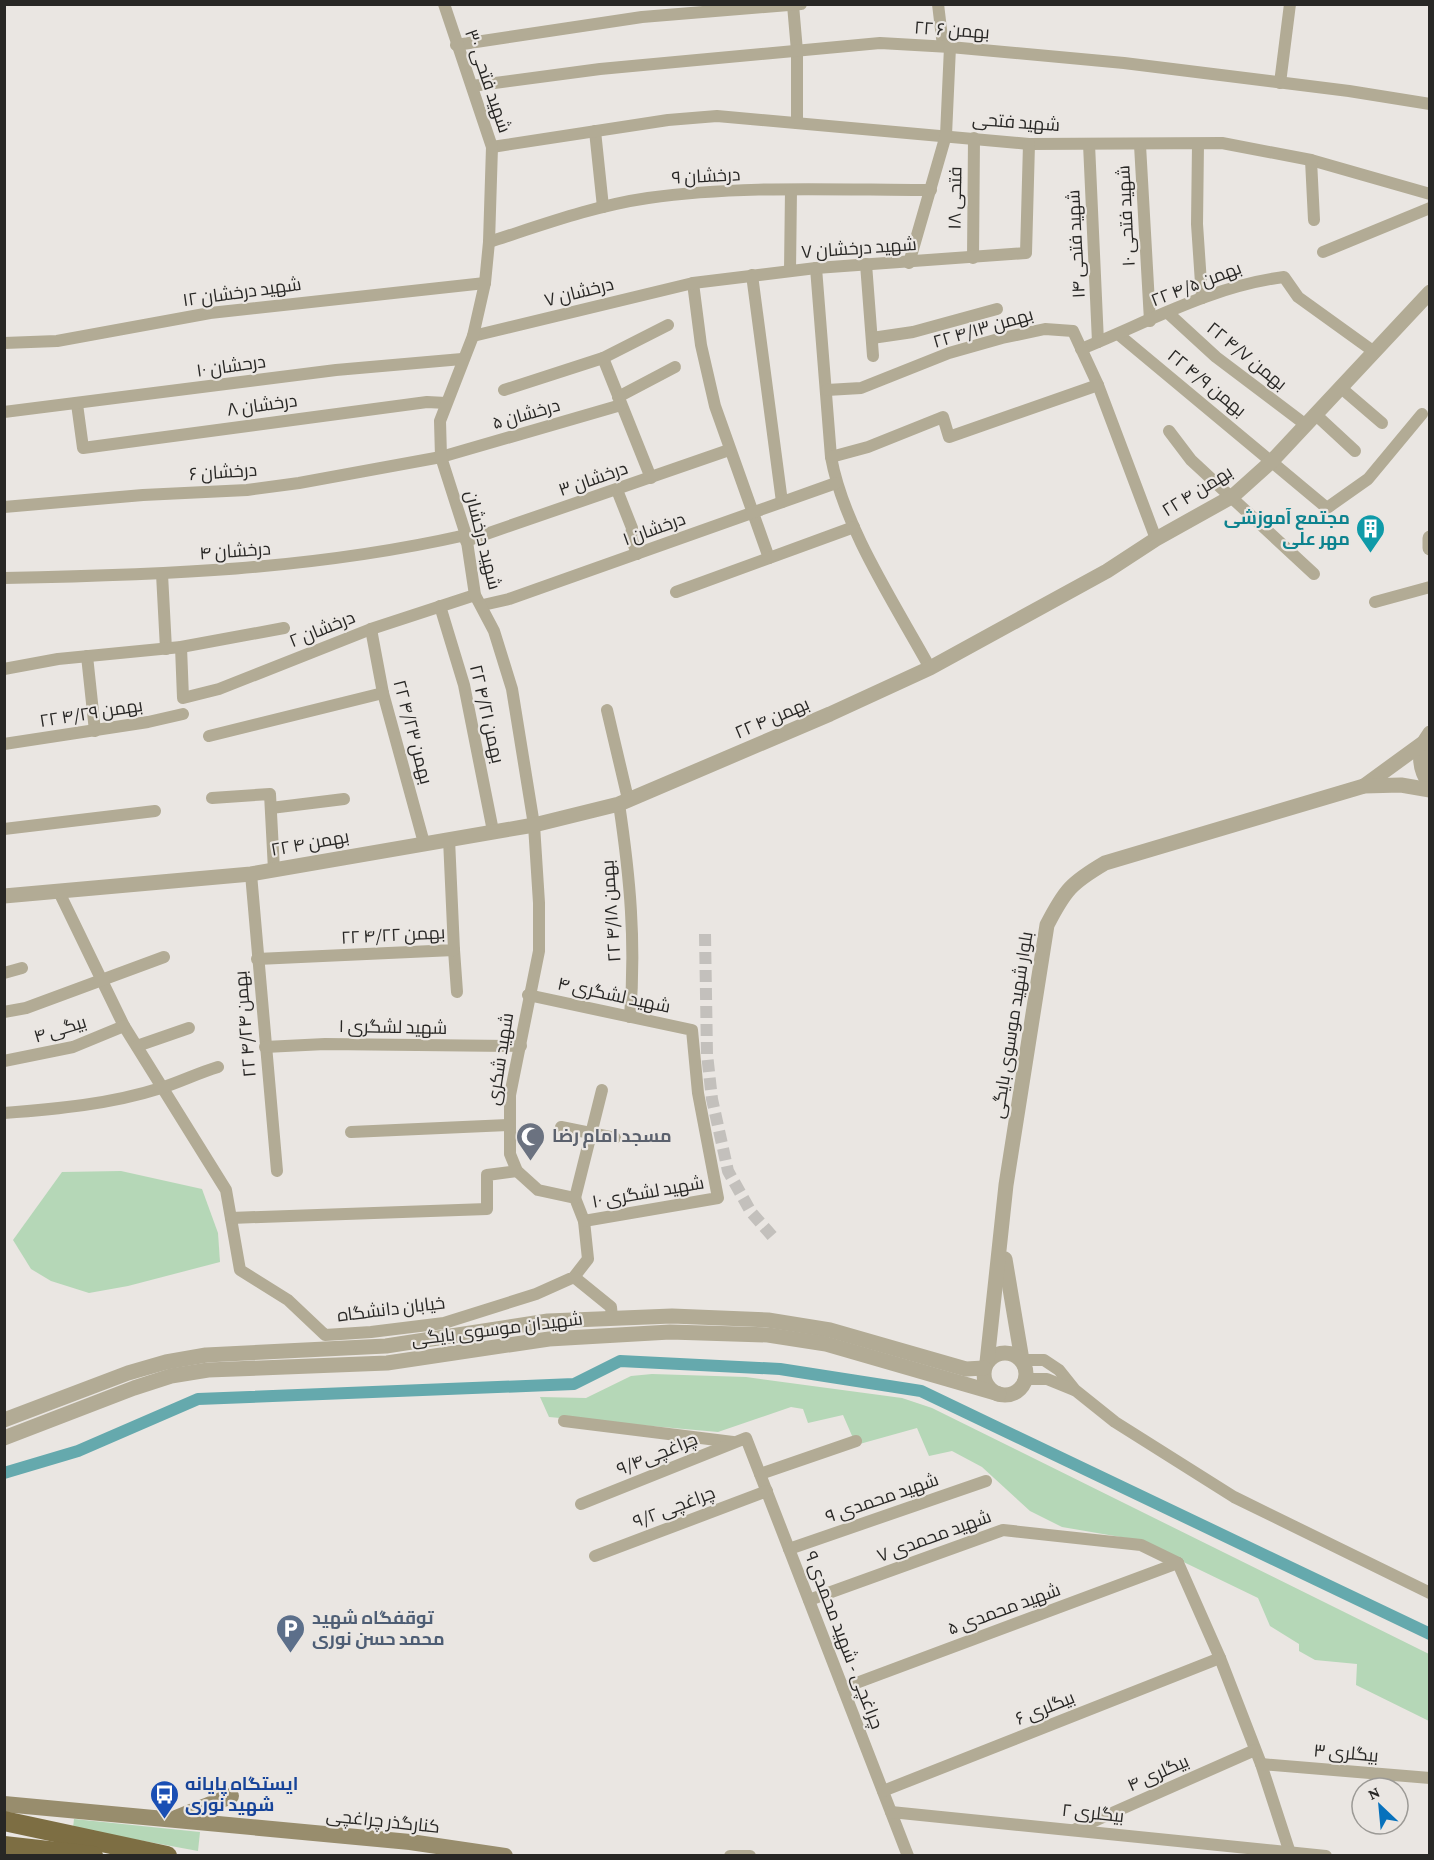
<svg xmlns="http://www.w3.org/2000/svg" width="1434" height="1860" font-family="'Crimson Pro',Cairo,serif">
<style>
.green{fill:#b5d7b7}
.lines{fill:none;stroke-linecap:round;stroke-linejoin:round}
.canal{stroke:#65a9ad;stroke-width:12}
.minor-tunnel{stroke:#c3c0bc;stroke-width:12;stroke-dasharray:12 6;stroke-linecap:butt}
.minor{stroke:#b2ab95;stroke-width:12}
.tertiary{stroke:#b2ab95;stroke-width:15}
.secondary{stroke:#988d6d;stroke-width:16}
.trunk{stroke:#7d6e43;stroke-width:20}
.labels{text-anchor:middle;stroke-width:4.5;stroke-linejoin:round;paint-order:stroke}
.street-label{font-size:18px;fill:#282725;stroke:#eae6e2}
.culture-label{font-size:18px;font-weight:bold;fill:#0d838f;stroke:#eae6e2;text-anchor:end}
.worship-label{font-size:18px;font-weight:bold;fill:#5b616d;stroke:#eae6e2;text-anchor:start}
.service-label{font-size:18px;font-weight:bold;fill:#4e5e75;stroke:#eae6e2;text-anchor:start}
.transit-label{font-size:18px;font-weight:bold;fill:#164399;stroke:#eae6e2;text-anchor:start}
</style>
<rect width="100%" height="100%" fill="#eae6e2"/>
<!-- green -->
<g class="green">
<path d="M 121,1171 L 202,1189 L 218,1233 L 220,1262 L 128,1286 L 89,1293 L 51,1281 L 31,1269 L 13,1240 L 62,1172 Z"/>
<path d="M 652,1374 L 746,1377 L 902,1398 L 932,1408 L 1429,1654 L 1429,1721 L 1356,1685 L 1357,1664 L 1315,1660 L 1299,1651 L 1299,1644 L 1270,1626 L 1258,1598 L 1138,1540 L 1062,1527 L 1030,1511 L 982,1467 L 952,1451 L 929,1456 L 917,1428 L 856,1445 L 843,1415 L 808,1423 L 803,1409 L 791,1407 L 718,1432 L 549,1417 L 540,1397 L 586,1398 L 631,1376 Z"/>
<path d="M 74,1819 L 200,1832 L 198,1851 L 73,1828 Z"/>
</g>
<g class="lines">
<!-- canal -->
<path class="canal" d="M 4,1473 L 78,1451 L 198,1399 L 574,1384 L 620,1361 L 780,1369 L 921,1391 L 1430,1634"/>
<!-- minor-tunnel -->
<path class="minor-tunnel" d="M 705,934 L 707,1054 L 712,1099 L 728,1171 L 751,1212 L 773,1237"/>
<!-- minor -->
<g class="minor">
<path d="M 938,4 L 943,46"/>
<path d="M 793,5 L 797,51 L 797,123"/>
<path d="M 456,45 L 642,17 L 801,4"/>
<path d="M 1280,83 L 1290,4"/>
<path d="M 472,86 L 600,69 L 880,43 L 950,47 L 1124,63 L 1349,91 L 1430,104"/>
<path d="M 595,131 L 603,207"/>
<path d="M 1089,144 L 1098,342"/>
<path d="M 1198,144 L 1197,224 L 1202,298"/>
<path d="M 1140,145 L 1150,321"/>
<path d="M 492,147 L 668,120 L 717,116 L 1029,144 L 1222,143 L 1311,160 L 1430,194"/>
<path d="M 1311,160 L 1314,220"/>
<path d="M 489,242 C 542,225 593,206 648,198 C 741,185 838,190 931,190"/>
<path d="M 1323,252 L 1430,208"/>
<path d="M 973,258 L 974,138"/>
<path d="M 909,263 L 946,135 L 950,47"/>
<path d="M 866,264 L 873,356"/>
<path d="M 816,268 L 831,457 C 844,528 895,604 930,668"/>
<path d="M 790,271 L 791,190"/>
<path d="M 752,275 L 782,502"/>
<path d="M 693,283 L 701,345 L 715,406 L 769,558"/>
<path d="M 1168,313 L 1216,357 L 1306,425"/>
<path d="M 1118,334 L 1327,508 L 1368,479 L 1422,414"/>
<path d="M 473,336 L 693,283 L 816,268 L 1026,253 L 1029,144"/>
<path d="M 872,338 L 913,332 L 997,309"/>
<path d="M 4,343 L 57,341 L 210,313 L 485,283"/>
<path d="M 1081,349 C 1148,322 1212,286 1284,277 L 1298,297 L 1373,351"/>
<path d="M 603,358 L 651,478"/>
<path d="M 1340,387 L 1382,423"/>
<path d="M 504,390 L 603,358 L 668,325"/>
<path d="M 827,390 L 861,388 L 949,353 L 1002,338 L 1045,329 L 1073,331 L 1098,385 L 1156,539"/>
<path d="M 618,397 L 675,367"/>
<path d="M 77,404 L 83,448 L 427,402 L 446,403"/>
<path d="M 4,412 L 336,370 L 462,359"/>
<path d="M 1315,414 L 1355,451"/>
<path d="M 1169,431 L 1191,460 L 1314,574"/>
<path d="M 831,457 L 868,447 L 943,417 L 949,437 L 1098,385"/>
<path d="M 617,490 L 632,528 L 631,537 L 637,554"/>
<path d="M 4,507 L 143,495 L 247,490 L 299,483 L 441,457 L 621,405"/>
<path d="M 466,541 L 729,450"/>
<path d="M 162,574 L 166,649"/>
<path d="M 4,578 C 162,575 311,570 466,535"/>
<path d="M 676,592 L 854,527"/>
<path d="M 1375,602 L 1430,587"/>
<path d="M 483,605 L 509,599 L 836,483"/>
<path d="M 440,606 L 464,685 L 493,831"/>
<path d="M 371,629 L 383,693 L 424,843"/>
<path d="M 181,647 L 183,698 L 219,689 L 371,629 L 475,595"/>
<path d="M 87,656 L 95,731"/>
<path d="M 4,669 L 58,659 L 181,647 L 284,628"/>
<path d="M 607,710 L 628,799"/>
<path d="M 209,736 L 383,693"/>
<path d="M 4,744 L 148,722 L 183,714"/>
<path d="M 212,798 L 270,794 L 274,870"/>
<path d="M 619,804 C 630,877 636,942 630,1017"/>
<path d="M 271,808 L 344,799"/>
<path d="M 4,829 L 155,811"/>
<path d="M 251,874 L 277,1171"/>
<path d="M 59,892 L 124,1026 L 226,1190 L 240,1270 L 288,1300 L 325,1335 L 371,1332 L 444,1323 L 536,1294 L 574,1277 L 588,1259 L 584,1221 L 575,1198 L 538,1190 L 517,1171 L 510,1154 L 510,1095 L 539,951 L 539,903 L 534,825 L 512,689 L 494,631 L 475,595 L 466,535 L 441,457 L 440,421 L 473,336 L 485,283 L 489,242 L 492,147 L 444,4"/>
<path d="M 454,950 L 457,992"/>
<path d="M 257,959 L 454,950 L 449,839"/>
<path d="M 4,973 L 22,968"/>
<path d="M 528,995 L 692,1030 L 698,1093 L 718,1198 L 584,1221"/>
<path d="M 4,1012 L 26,1008 L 164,957"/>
<path d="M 137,1046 L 189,1028"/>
<path d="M 265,1047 L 325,1044 L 521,1046"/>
<path d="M 4,1061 L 73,1047 L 124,1026"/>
<path d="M 4,1113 C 57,1109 111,1104 161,1088 C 180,1082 198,1073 218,1067"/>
<path d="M 561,1127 L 615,1138"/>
<path d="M 351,1132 L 508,1125"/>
<path d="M 575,1198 L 602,1090"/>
<path d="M 231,1218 L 487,1209 L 487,1175 L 517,1171"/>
<path d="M 574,1277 L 611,1307 L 612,1318"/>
<path d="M 1022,1360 L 1044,1360 L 1059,1370 L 1075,1390 L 1115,1422 L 1234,1497 L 1430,1593"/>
<path d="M 1026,1379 L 1047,1379 L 1074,1390"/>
<path d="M 564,1421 L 733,1442"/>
<path d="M 760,1474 L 856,1441"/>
<path d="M 581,1504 L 746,1438 L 908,1856"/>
<path d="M 789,1549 L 986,1481"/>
<path d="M 595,1556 L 767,1491"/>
<path d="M 1178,1563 L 1220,1658 L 1261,1764 L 1291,1856"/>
<path d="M 809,1600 L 1003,1530 L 1141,1545 L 1178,1563"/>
<path d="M 843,1688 L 1178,1563"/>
<path d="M 1261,1764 L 1430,1778"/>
<path d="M 883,1791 L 1220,1658"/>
<path d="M 891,1812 L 1326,1856"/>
<path d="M 1076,1829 L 1255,1750"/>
<path d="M 730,1856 L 750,1856"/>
</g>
<!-- tertiary -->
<g class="tertiary">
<path d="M 1430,538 L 1430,548"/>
<path d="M 1430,733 C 1417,750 1418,768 1430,785"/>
<path d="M 1364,786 L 1423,743"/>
<path d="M 4,896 L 251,874 L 534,825 L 619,804 L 830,714 L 930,668 L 1107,571 L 1156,539 L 1233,496 L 1272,461 L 1430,292"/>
<path d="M 1005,1259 L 1022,1360"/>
<circle cx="1005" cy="1374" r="21"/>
<path d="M 987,1362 L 1006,1185 L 1047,925 C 1065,890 1071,883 1105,863 L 1364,786 L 1401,785 L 1430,790"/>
<path d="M 4,1420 L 128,1373 L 166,1362 L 206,1355 L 386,1346 L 548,1321 L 672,1316 L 768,1320 L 830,1330 L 966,1369 L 984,1368"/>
<path d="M 4,1438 L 134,1388 L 171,1376 L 208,1370 L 387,1363 L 549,1339 L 670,1332 L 768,1335 L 826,1344 L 999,1394"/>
</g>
<!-- secondary -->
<g class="secondary">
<path d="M 4,1804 L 410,1842 L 505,1856"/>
<path d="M 176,1818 L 231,1796"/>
</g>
<!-- trunk -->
<g class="trunk">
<path d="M 4,1821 L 167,1856"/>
<path d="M 4,1846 L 93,1856"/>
</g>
</g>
<!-- icons -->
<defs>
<symbol id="building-pin" viewBox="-11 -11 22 30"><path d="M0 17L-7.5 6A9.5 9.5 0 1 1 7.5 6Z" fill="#0f9aa8" stroke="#eae6e2"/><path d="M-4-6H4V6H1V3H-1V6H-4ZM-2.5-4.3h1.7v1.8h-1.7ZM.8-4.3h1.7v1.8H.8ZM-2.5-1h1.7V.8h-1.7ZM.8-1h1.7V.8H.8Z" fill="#fff"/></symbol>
<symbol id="mosque-pin" viewBox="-11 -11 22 30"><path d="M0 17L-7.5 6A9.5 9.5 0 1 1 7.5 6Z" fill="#6b7280" stroke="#eae6e2"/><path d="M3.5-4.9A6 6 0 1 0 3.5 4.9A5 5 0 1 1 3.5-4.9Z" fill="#fff"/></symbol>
<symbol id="parking-pin" viewBox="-11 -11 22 30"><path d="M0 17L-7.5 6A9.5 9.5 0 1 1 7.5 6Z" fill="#5c6f8a" stroke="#eae6e2"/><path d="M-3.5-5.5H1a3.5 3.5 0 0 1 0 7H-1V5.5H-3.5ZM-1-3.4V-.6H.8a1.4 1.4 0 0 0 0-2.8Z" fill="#fff"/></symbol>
<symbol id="bus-pin" viewBox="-11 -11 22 30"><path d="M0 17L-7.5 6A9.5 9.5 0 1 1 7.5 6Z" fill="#1a4fb4" stroke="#eae6e2"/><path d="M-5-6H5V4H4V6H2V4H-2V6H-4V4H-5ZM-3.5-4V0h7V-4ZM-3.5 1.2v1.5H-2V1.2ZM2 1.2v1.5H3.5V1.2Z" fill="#fff"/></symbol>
</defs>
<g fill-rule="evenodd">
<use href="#building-pin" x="1354" y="512" width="33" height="45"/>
<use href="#mosque-pin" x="514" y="1120" width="33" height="45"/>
<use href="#parking-pin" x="274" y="1612" width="33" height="45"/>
<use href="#bus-pin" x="148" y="1778" width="33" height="45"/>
</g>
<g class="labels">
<!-- street labels -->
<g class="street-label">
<text transform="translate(952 30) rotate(4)" y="6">۲۲ بهمن ۶</text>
<text transform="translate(488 81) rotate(71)" y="6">شهید فتحی ۳۰</text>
<text transform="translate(1016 122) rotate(4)" y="6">شهید فتحی</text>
<text transform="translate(706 176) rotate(-3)" y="6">درخشان ۹</text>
<text transform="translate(955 198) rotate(-89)" y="6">فتحی ۱۸</text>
<text transform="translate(1126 216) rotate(-93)" y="6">شهید فتحی ۱۰</text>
<text transform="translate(1076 244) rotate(-93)" y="6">شهید فتحی ۱۴</text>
<text transform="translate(859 248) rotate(-4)" y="6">شهید درخشان ۷</text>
<text transform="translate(1196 284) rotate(-21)" y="6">۲۲ بهمن ۴/۵</text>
<text transform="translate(242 292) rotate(-8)" y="6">شهید درخشان ۱۲</text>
<text transform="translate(579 292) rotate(-14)" y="6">درخشان ۷</text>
<text transform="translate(983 328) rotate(-16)" y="6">۲۲ بهمن ۴/۱۳</text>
<text transform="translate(1247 356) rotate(39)" y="6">۲۲ بهمن ۴/۷</text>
<text transform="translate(231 366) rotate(-8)" y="6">درحشان ۱۰</text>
<text transform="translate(1207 383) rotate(39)" y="6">۲۲ بهمن ۴/۹</text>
<text transform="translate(262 405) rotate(-8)" y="6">درخشان ۸</text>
<text transform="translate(526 414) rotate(-16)" y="6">درخشان ۵</text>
<text transform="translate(223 472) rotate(-4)" y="6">درخشان ۶</text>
<text transform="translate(593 479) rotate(-19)" y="6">درخشان ۳</text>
<text transform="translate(1197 491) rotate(-32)" y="6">۲۲ بهمن ۴</text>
<text transform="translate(654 529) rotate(-20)" y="6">درخشان ۱</text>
<text transform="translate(483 540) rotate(76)" y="6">شهید درخشان</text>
<text transform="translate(235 551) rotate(-4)" y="6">درخشان ۴</text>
<text transform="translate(322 629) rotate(-22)" y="6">درخشان ۲</text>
<text transform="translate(91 713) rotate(-9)" y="6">۲۲ بهمن ۴/۲۹</text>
<text transform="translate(487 714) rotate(77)" y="6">۲۲ بهمن ۴/۲۱</text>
<text transform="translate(772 718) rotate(-23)" y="6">۲۲ بهمن ۴</text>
<text transform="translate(413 732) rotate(75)" y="6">۲۲ بهمن ۴/۲۳</text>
<text transform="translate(310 843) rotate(-10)" y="6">۲۲ بهمن ۴</text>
<text transform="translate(611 911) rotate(-94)" y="6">۲۲ بهمن ۴/۱۸</text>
<text transform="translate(393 935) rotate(-3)" y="6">۲۲ بهمن ۴/۲۲</text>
<text transform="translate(614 995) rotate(12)" y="6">شهید لشگری ۴</text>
<text transform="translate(245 1024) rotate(-95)" y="6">۲۲ بهمن ۴/۲۴</text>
<text transform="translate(1012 1025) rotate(-81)" y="6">بلوار شهید موسوی بایگی</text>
<text transform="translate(393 1027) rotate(1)" y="6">شهید لشگری ۱</text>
<text transform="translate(60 1029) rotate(-17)" y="6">بیگی ۴</text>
<text transform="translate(500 1059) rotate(-81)" y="6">شهید شکری</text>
<text transform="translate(648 1192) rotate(-10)" y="6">شهید لشگری ۱۰</text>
<text transform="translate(391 1309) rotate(-7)" y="6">خیابان دانشگاه</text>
<text transform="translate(497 1329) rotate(-7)" y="6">شهیدان موسوی بایگی</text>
<text transform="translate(657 1454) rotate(-22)" y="6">۹/۴چراغچی</text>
<text transform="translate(882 1498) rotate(-19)" y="6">شهید محمدی ۹</text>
<text transform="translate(674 1507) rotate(-21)" y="6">۹/۲ چراغچی</text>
<text transform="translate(934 1536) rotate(-20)" y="6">شهید محمدی ۷</text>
<text transform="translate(1004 1609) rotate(-20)" y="6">شهید محمدی ۵</text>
<text transform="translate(844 1640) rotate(69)" y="6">۹ چراغچی - شهید محمدی</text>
<text transform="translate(1045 1708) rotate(-22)" y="6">بیگلری ۶</text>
<text transform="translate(1346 1753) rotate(5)" y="6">بیگلری ۳</text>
<text transform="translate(1158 1773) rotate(-24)" y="6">بیگلری ۴</text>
<text transform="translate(1093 1813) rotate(6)" y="6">بیگلری ۲</text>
<text transform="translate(383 1821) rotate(6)" y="6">کنارگذر چراغچی</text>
</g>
<!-- culture labels -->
<g class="culture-label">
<text x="1350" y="524">مجتمع آموزشی<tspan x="1350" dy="21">مهر علی</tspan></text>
</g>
<!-- worship labels -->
<g class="worship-label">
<text x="552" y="1142">مسجد امام رضا</text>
</g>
<!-- service labels -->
<g class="service-label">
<text x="312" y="1624">توقفگاه شهید<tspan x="312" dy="21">محمد حسن نوری</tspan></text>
</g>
<!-- transit labels -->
<g class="transit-label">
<text x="185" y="1790">ایستگاه پایانه<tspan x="185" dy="21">شهید نوری</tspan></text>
</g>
</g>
<!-- border -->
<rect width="1434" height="1860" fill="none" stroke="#282725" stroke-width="12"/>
<!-- north arrow -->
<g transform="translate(1380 1806) rotate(334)"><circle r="28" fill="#eae6e2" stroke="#9c9a96" stroke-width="1.5"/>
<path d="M0-4.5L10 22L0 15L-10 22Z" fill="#0771bc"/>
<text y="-9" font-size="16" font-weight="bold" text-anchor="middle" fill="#282725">N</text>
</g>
</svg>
